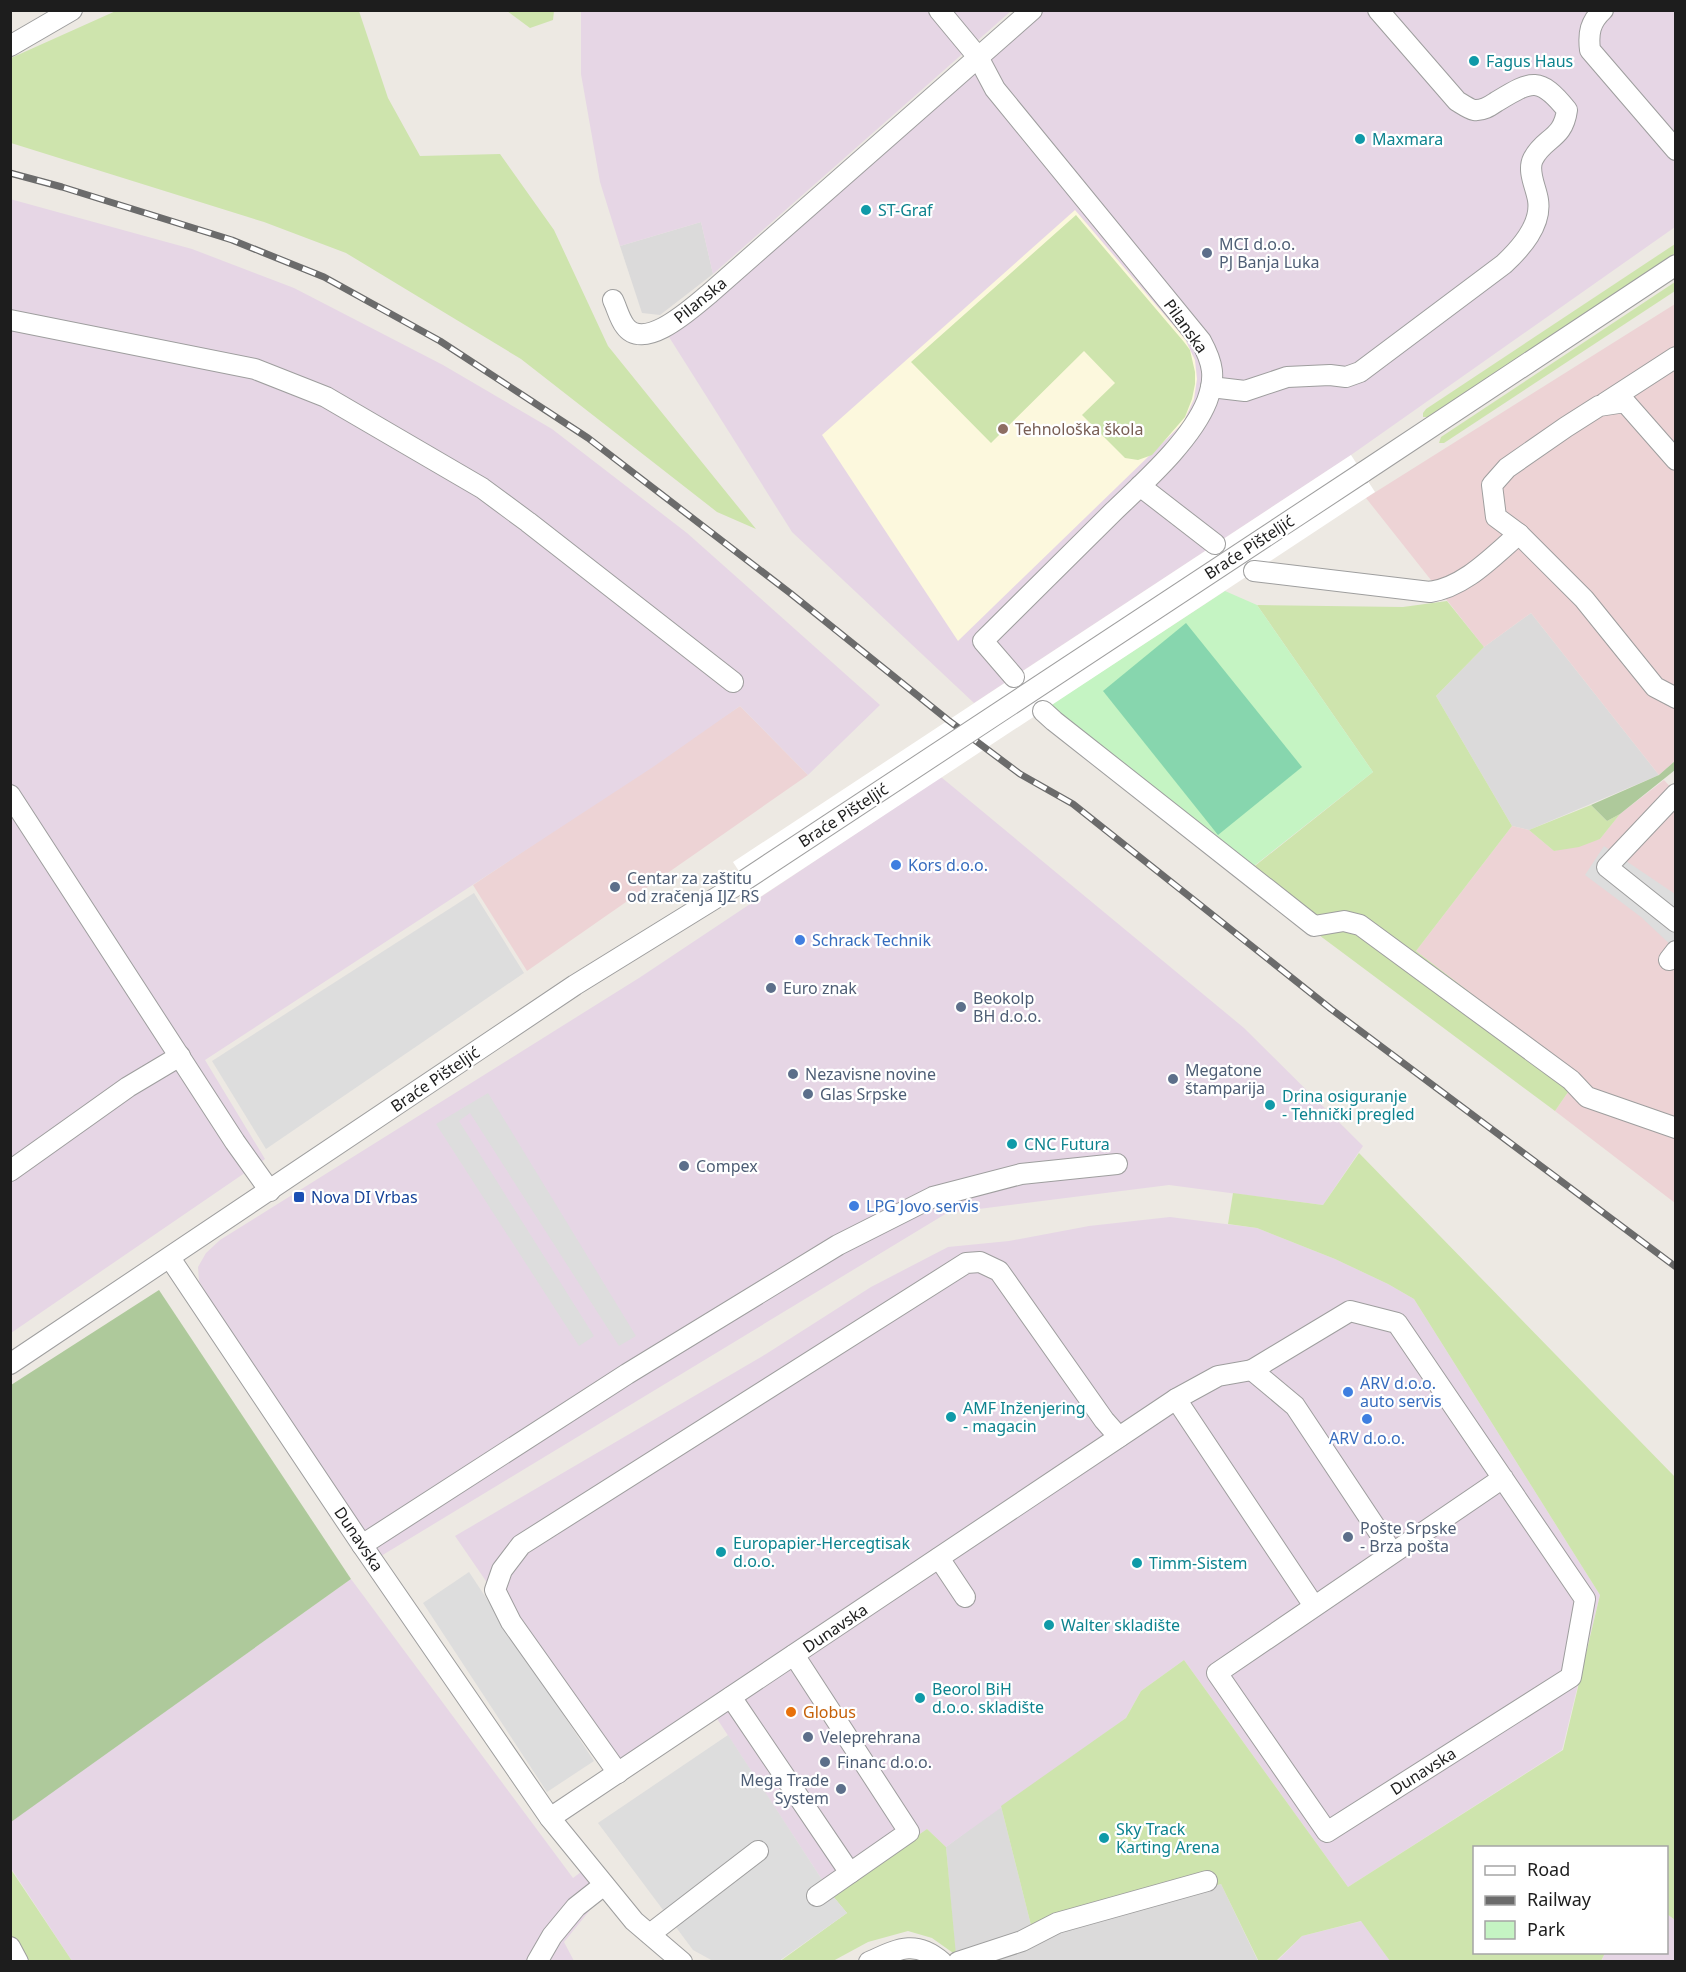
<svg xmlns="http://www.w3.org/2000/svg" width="1686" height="1972" font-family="'Noto Sans',sans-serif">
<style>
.residential{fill:#dbdada}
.commercial{fill:#edd3d5}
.industrial{fill:#e6d6e5}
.education{fill:#fcf8dd}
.grass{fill:#cee4ad}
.forest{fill:#aec99b}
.park{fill:#c5f4c3}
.pitch{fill:#87d6ae}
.parking{fill:#ddd}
.pier{fill:#fff}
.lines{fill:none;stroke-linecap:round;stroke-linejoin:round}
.minor-casing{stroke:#9e9e9e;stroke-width:22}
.minor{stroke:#fff;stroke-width:20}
.rail-casing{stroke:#6b6b6b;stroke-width:7}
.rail{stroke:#fff;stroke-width:4.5;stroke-dasharray:14;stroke-linecap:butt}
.minor-bridge-casing{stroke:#9e9e9e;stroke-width:22;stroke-linecap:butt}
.minor-bridge{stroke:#fff;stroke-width:20}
.culture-dot{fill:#0f9aa8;stroke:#fff;stroke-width:2}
.service-dot{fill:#5c6f8a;stroke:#fff;stroke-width:2}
.education-dot{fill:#8d6e63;stroke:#fff;stroke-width:2}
.shop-dot{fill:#3f7fe0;stroke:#fff;stroke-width:2}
.transit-dot{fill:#1a4fb4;stroke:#fff;stroke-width:2}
.food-dot{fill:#e8710a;stroke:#fff;stroke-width:2}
.labels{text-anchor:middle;stroke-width:4.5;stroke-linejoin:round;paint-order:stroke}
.culture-label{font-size:16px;fill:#0d838f;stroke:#fff;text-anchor:start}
.service-label{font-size:16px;fill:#4e5e75;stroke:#fff;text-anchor:start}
.street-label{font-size:16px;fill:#1d1d1d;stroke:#fff}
.education-label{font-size:16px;fill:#785e54;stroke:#fff;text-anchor:start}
.shop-label{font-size:16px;fill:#366cbe;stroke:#fff;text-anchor:start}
.transit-label{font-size:16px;fill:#164399;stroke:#fff;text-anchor:start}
.food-label{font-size:16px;fill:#c56008;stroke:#fff;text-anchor:start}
</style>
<rect width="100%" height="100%" fill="#ede9e3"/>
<!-- residential -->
<g class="residential">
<path d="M 701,222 L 713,274 L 660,315 L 642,313 L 620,246 Z"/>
<path d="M 1531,613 L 1659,775 L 1529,830 L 1512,826 L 1436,696 L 1484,647 Z"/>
<path d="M 1001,1806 L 1034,1937 L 1221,1884 L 1258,1961 L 956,1961 L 946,1847 Z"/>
</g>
<!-- commercial -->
<g class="commercial">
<path d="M 1675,304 L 1675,761 L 1659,775 L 1531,613 L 1484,647 L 1366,498 Z"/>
<path d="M 740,706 L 808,775 L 527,971 L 473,885 Z"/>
<path d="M 1664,780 L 1676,793 L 1675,1203 L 1555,1111 L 1579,1076 L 1416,951 L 1512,826 L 1529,830 L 1554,851 L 1600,839 L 1620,814 Z"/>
</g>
<!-- industrial -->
<g class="industrial">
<path d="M 581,11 L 1011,11 L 713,274 L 701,222 L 620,246 L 600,182 L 581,74 Z"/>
<path d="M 1040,11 L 1675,11 L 1675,227 L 1351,455 L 974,703 L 792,532 L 669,337 L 923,110 Z"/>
<path d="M 10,199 L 192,249 L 294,288 L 443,365 L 552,429 L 687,533 L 880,705 L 808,775 L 740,706 L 653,767 L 205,1060 L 265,1159 L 11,1333 Z"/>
<path d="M 941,777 L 1244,1028 L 1363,1146 L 1323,1205 L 1169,1185 L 947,1213 L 381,1556 L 369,1541 L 209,1298 L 199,1281 L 198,1267 L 206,1253 L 220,1240 L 639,978 Z"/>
<path d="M 1170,1217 L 1257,1228 L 1335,1259 L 1388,1284 L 1414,1299 L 1600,1595 L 1562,1750 L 1348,1887 L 1184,1660 L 1141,1691 L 1126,1718 L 946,1847 L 927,1829 L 832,1895 L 712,1711 L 618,1773 L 455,1536 L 766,1354 L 871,1287 L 948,1247 L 1009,1241 L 1089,1226 Z"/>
<path d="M 351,1579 L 573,1878 L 589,1866 L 599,1899 L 564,1942 L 574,1961 L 72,1961 L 11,1868 L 10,1822 Z"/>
<path d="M 1667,1914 L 1675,1920 L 1675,1961 L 1601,1962 L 1605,1953 L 1666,1952 Z"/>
<path d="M 1362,1921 L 1390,1961 L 1276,1962 L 1302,1936 Z"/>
</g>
<!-- education -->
<path class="education" d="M 1075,210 L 1185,339 L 1195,360 L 1197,379 L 1194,399 L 1183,423 L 958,641 L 822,435 Z"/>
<!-- grass -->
<g class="grass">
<path d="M 118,10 L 359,11 L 388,98 L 420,156 L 500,154 L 554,230 L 608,346 L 756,529 L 717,512 L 521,359 L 346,253 L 264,222 L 11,143 L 11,58 Z"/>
<path d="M 507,11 L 554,11 L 553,20 L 530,28 Z"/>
<path d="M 1076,215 L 1184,342 L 1190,350 L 1195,372 L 1195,384 L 1192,399 L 1185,417 L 1152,455 L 1138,460 L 1125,458 L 1082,415 L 1115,383 L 1084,351 L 991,443 L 911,362 Z"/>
<path d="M 1675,244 L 1675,253 L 1639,279 L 1428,417 L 1423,417 L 1423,413 L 1426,409 Z"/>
<path d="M 1675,282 L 1675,291 L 1444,443 L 1439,443 L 1441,437 Z"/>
<path d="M 1447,601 L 1484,647 L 1436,696 L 1512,826 L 1416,951 L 1579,1076 L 1555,1111 L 1241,877 L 1373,772 L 1257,605 L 1403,607 Z"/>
<path d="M 1591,805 L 1607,821 L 1620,814 L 1600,839 L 1579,847 L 1554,851 L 1529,830 Z"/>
<path d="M 1359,1153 L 1675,1477 L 1675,1920 L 1667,1914 L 1666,1848 L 1474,1848 L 1474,1952 L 1605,1953 L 1601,1961 L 1390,1961 L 1361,1921 L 1302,1936 L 1276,1961 L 1257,1961 L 1258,1960 L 1221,1884 L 1034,1937 L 1001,1806 L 1126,1718 L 1141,1691 L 1184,1660 L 1348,1887 L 1563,1750 L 1600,1595 L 1414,1299 L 1388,1284 L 1335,1259 L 1257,1228 L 1228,1224 L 1233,1193 L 1323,1205 Z"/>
<path d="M 927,1829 L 946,1847 L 956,1955 L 932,1938 L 908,1931 L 868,1942 L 833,1961 L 779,1962 L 847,1913 L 832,1895 Z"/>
<path d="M 10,1868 L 72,1961 L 22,1961 L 11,1941 Z"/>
</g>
<!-- forest -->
<g class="forest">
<path d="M 1675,761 L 1675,770 L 1620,814 L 1607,821 L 1591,805 L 1659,775 Z"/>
<path d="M 159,1290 L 351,1579 L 11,1822 L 11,1385 Z"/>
</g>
<!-- park -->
<path class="park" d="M 1225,591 L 1257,605 L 1373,772 L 1250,869 L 1051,705 Z"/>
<!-- pitch -->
<path class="pitch" d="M 1186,623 L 1302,767 L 1218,835 L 1103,691 Z"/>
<!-- parking -->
<g class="parking">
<path d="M 1604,846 L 1675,894 L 1675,949 L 1641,917 L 1585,875 Z"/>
<path d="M 474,893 L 524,973 L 266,1149 L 212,1061 Z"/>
<path d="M 488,1093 L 636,1336 L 619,1346 L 470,1113 L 459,1121 L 594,1336 L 579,1346 L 436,1124 Z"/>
<path d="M 469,1572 L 594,1761 L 547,1792 L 423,1603 Z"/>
<path d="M 728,1735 L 832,1895 L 847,1913 L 779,1961 L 713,1961 L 693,1950 L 598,1823 Z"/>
</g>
<!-- pier -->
<path class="pier" d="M 1351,455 L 1375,492 L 757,899 L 733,862 Z"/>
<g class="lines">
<defs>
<g id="minor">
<path d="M 939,10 L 978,57 L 995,89 L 1201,341 C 1213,363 1216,377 1207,401 C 1191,441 1143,483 1113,512 C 1070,555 1026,598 983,641 L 1014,677"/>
<path d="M 1603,10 C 1590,22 1588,33 1590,50 L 1676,150"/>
<path d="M 10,46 L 72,10"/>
<path d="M 613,300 C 617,308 619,318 625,326 C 644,353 693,307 709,294 L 1032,10"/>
<path d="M 10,320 L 255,369 L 326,397 L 482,488 L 528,522 L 733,682"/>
<path d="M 1211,387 L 1245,391 L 1287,377 L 1330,375 L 1346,377 L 1360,372 L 1504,264 C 1521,248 1542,225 1538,200 C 1536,187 1527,171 1533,159 C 1544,137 1563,140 1567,110 C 1539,75 1531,81 1496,102 C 1490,106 1483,111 1474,110 C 1469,109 1462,104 1457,101 L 1378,10"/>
<path d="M 1605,403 L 1676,357"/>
<path d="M 1676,460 L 1625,402 L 1599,406 L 1566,427 L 1507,468 L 1492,485 L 1496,517 L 1519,534 L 1584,599 L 1655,687 L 1676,698"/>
<path d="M 1362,473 L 1676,265"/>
<path d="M 1140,486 L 1215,544"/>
<path d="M 1254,571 L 1430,592 C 1465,587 1493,556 1519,534"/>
<path d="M 1043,711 L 1054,721 L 1314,926 L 1344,921 L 1360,925 L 1571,1080 L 1587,1097 L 1676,1128"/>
<path d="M 1676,794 L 1607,867 L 1676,922"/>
<path d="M 10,795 L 235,1142 L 270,1191"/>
<path d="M 1669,960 L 1676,951"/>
<path d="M 10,1171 L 128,1087 L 180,1056"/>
<path d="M 170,1258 L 362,1545 L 550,1818 L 634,1921 L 682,1962"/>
<path d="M 10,1364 L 575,985 L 745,880"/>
<path d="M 1176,1399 L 1314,1606"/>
<path d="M 362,1545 L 627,1374 L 838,1245 L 933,1197 L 1021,1174 L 1117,1164"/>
<path d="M 1392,1552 L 1295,1406 L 1252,1370 L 1350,1311 L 1397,1323 L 1585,1599 L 1571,1677 L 1327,1832 L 1217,1673 L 1503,1478"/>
<path d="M 939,1558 L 965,1597"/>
<path d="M 794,1655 L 909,1832 L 817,1896"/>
<path d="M 731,1697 L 850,1873"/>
<path d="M 618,1773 L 511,1622 L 495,1590 L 502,1570 L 521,1545 L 966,1263 L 980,1262 L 999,1271 L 1104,1420 L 1119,1437"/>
<path d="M 550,1818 L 1176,1399 L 1218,1376 L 1252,1370"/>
<path d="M 650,1934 L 758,1851"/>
<path d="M 10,1947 L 18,1962"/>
<path d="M 537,1962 L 552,1936 L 576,1907 L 604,1885"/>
<path d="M 869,1962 C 898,1949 915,1939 942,1962"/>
<path d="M 958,1962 L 1022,1941 L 1057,1923 L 1207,1881"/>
</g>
</defs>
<!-- minor casing -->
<use href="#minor" class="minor-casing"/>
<!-- minor -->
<use href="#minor" class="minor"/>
<defs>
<path id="rail" d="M 10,173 L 62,187 L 232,240 L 324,277 L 440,341 L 588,438 L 790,593 L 948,720 L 1020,774 L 1073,804 L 1331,1009 L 1676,1267"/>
</defs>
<!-- rail casing -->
<use href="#rail" class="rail-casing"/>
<!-- rail -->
<use href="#rail" class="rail"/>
<defs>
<path id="minor-bridge" d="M 745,880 L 1362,473"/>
</defs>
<!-- minor-bridge casing -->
<use href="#minor-bridge" class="minor-bridge-casing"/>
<!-- minor-bridge -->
<use href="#minor-bridge" class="minor-bridge"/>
</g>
<!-- markers -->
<g class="culture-dot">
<circle cx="1474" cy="61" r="6"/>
<circle cx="1360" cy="139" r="6"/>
<circle cx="866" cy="210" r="6"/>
<circle cx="1270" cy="1105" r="6"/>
<circle cx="1012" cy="1144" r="6"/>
<circle cx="951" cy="1417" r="6"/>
<circle cx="721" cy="1552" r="6"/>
<circle cx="1137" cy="1563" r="6"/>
<circle cx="1049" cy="1625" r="6"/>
<circle cx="920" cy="1698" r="6"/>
<circle cx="1104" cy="1838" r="6"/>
</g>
<g class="service-dot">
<circle cx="1207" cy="253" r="6"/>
<circle cx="615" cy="887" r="6"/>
<circle cx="771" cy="988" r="6"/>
<circle cx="961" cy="1007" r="6"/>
<circle cx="793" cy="1074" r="6"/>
<circle cx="1173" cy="1079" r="6"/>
<circle cx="808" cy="1094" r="6"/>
<circle cx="684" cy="1166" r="6"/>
<circle cx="1348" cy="1537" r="6"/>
<circle cx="808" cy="1737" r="6"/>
<circle cx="825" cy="1762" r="6"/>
<circle cx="841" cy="1789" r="6"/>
</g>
<circle class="education-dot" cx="1003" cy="429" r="6"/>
<g class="shop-dot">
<circle cx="896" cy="865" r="6"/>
<circle cx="800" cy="940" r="6"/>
<circle cx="854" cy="1206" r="6"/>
<circle cx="1348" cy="1392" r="6"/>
<circle cx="1367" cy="1419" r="6"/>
</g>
<rect class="transit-dot" x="293" y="1191" width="12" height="12" rx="3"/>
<circle class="food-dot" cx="791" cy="1712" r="6"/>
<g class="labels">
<!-- culture labels -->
<g class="culture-label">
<text x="1486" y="67">Fagus Haus</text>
<text x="1372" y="145">Maxmara</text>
<text x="878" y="216">ST-Graf</text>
<text x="1282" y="1102">Drina osiguranje<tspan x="1282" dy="18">- Tehnički pregled</tspan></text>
<text x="1024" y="1150">CNC Futura</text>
<text x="963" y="1414">AMF Inženjering<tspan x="963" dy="18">- magacin</tspan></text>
<text x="733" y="1549">Europapier-Hercegtisak<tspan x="733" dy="18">d.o.o.</tspan></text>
<text x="1149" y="1569">Timm-Sistem</text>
<text x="1061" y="1631">Walter skladište</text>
<text x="932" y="1695">Beorol BiH<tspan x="932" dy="18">d.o.o. skladište</tspan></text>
<text x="1116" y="1835">Sky Track<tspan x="1116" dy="18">Karting Arena</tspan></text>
</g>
<!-- service labels -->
<g class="service-label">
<text x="1219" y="250">MCI d.o.o.<tspan x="1219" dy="18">PJ Banja Luka</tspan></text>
<text x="627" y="884">Centar za zaštitu<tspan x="627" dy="18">od zračenja IJZ RS</tspan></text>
<text x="783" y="994">Euro znak</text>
<text x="973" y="1004">Beokolp<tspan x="973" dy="18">BH d.o.o.</tspan></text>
<text x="1185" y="1076">Megatone<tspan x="1185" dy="18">štamparija</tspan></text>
<text x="805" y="1080">Nezavisne novine</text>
<text x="820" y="1100">Glas Srpske</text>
<text x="696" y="1172">Compex</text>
<text x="1360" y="1534">Pošte Srpske<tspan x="1360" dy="18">- Brza pošta</tspan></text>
<text x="820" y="1743">Veleprehrana</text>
<text x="837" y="1768">Financ d.o.o.</text>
<text x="829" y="1786" text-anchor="end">Mega Trade<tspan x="829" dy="18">System</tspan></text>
</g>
<!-- street labels -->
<g class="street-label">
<text transform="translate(700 300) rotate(-39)" y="6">Pilanska</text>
<text transform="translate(1186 326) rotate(54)" y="6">Pilanska</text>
<text transform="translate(1249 547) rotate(-33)" y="6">Braće Pišteljić</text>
<text transform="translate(843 815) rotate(-33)" y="6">Braće Pišteljić</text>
<text transform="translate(435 1079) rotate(-34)" y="6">Braće Pišteljić</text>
<text transform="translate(359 1539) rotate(56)" y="6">Dunavska</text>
<text transform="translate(835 1628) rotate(-34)" y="6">Dunavska</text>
<text transform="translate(1423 1771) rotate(-32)" y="6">Dunavska</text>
</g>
<!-- education labels -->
<g class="education-label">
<text x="1015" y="435">Tehnološka škola</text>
</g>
<!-- shop labels -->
<g class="shop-label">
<text x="908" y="871">Kors d.o.o.</text>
<text x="812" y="946">Schrack Technik</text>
<text x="866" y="1212">LPG Jovo servis</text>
<text x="1360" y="1389">ARV d.o.o.<tspan x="1360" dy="18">auto servis</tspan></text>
<text x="1367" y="1444" text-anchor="middle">ARV d.o.o.</text>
</g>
<!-- transit labels -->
<g class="transit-label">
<text x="311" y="1203">Nova DI Vrbas</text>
</g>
<!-- food labels -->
<g class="food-label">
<text x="803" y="1718">Globus</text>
</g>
</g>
<!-- border -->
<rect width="1686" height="1972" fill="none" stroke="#1d1d1d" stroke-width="24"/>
<!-- legend -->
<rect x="1473" y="1846" width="195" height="108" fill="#ffffff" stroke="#a5a5a5" stroke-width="1.5"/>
<rect x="1485" y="1866" width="30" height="9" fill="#ffffff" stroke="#a5a5a5" stroke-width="1.5"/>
<text x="1527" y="1876" font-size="18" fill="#1d1d1d">Road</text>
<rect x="1485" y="1896" width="30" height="9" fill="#6b6b6b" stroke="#a5a5a5" stroke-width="1.5"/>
<text x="1527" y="1906" font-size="18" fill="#1d1d1d">Railway</text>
<rect x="1485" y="1921" width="30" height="18" fill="#c5f4c3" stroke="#a5a5a5" stroke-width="1.5"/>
<text x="1527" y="1936" font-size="18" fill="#1d1d1d">Park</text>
</svg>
